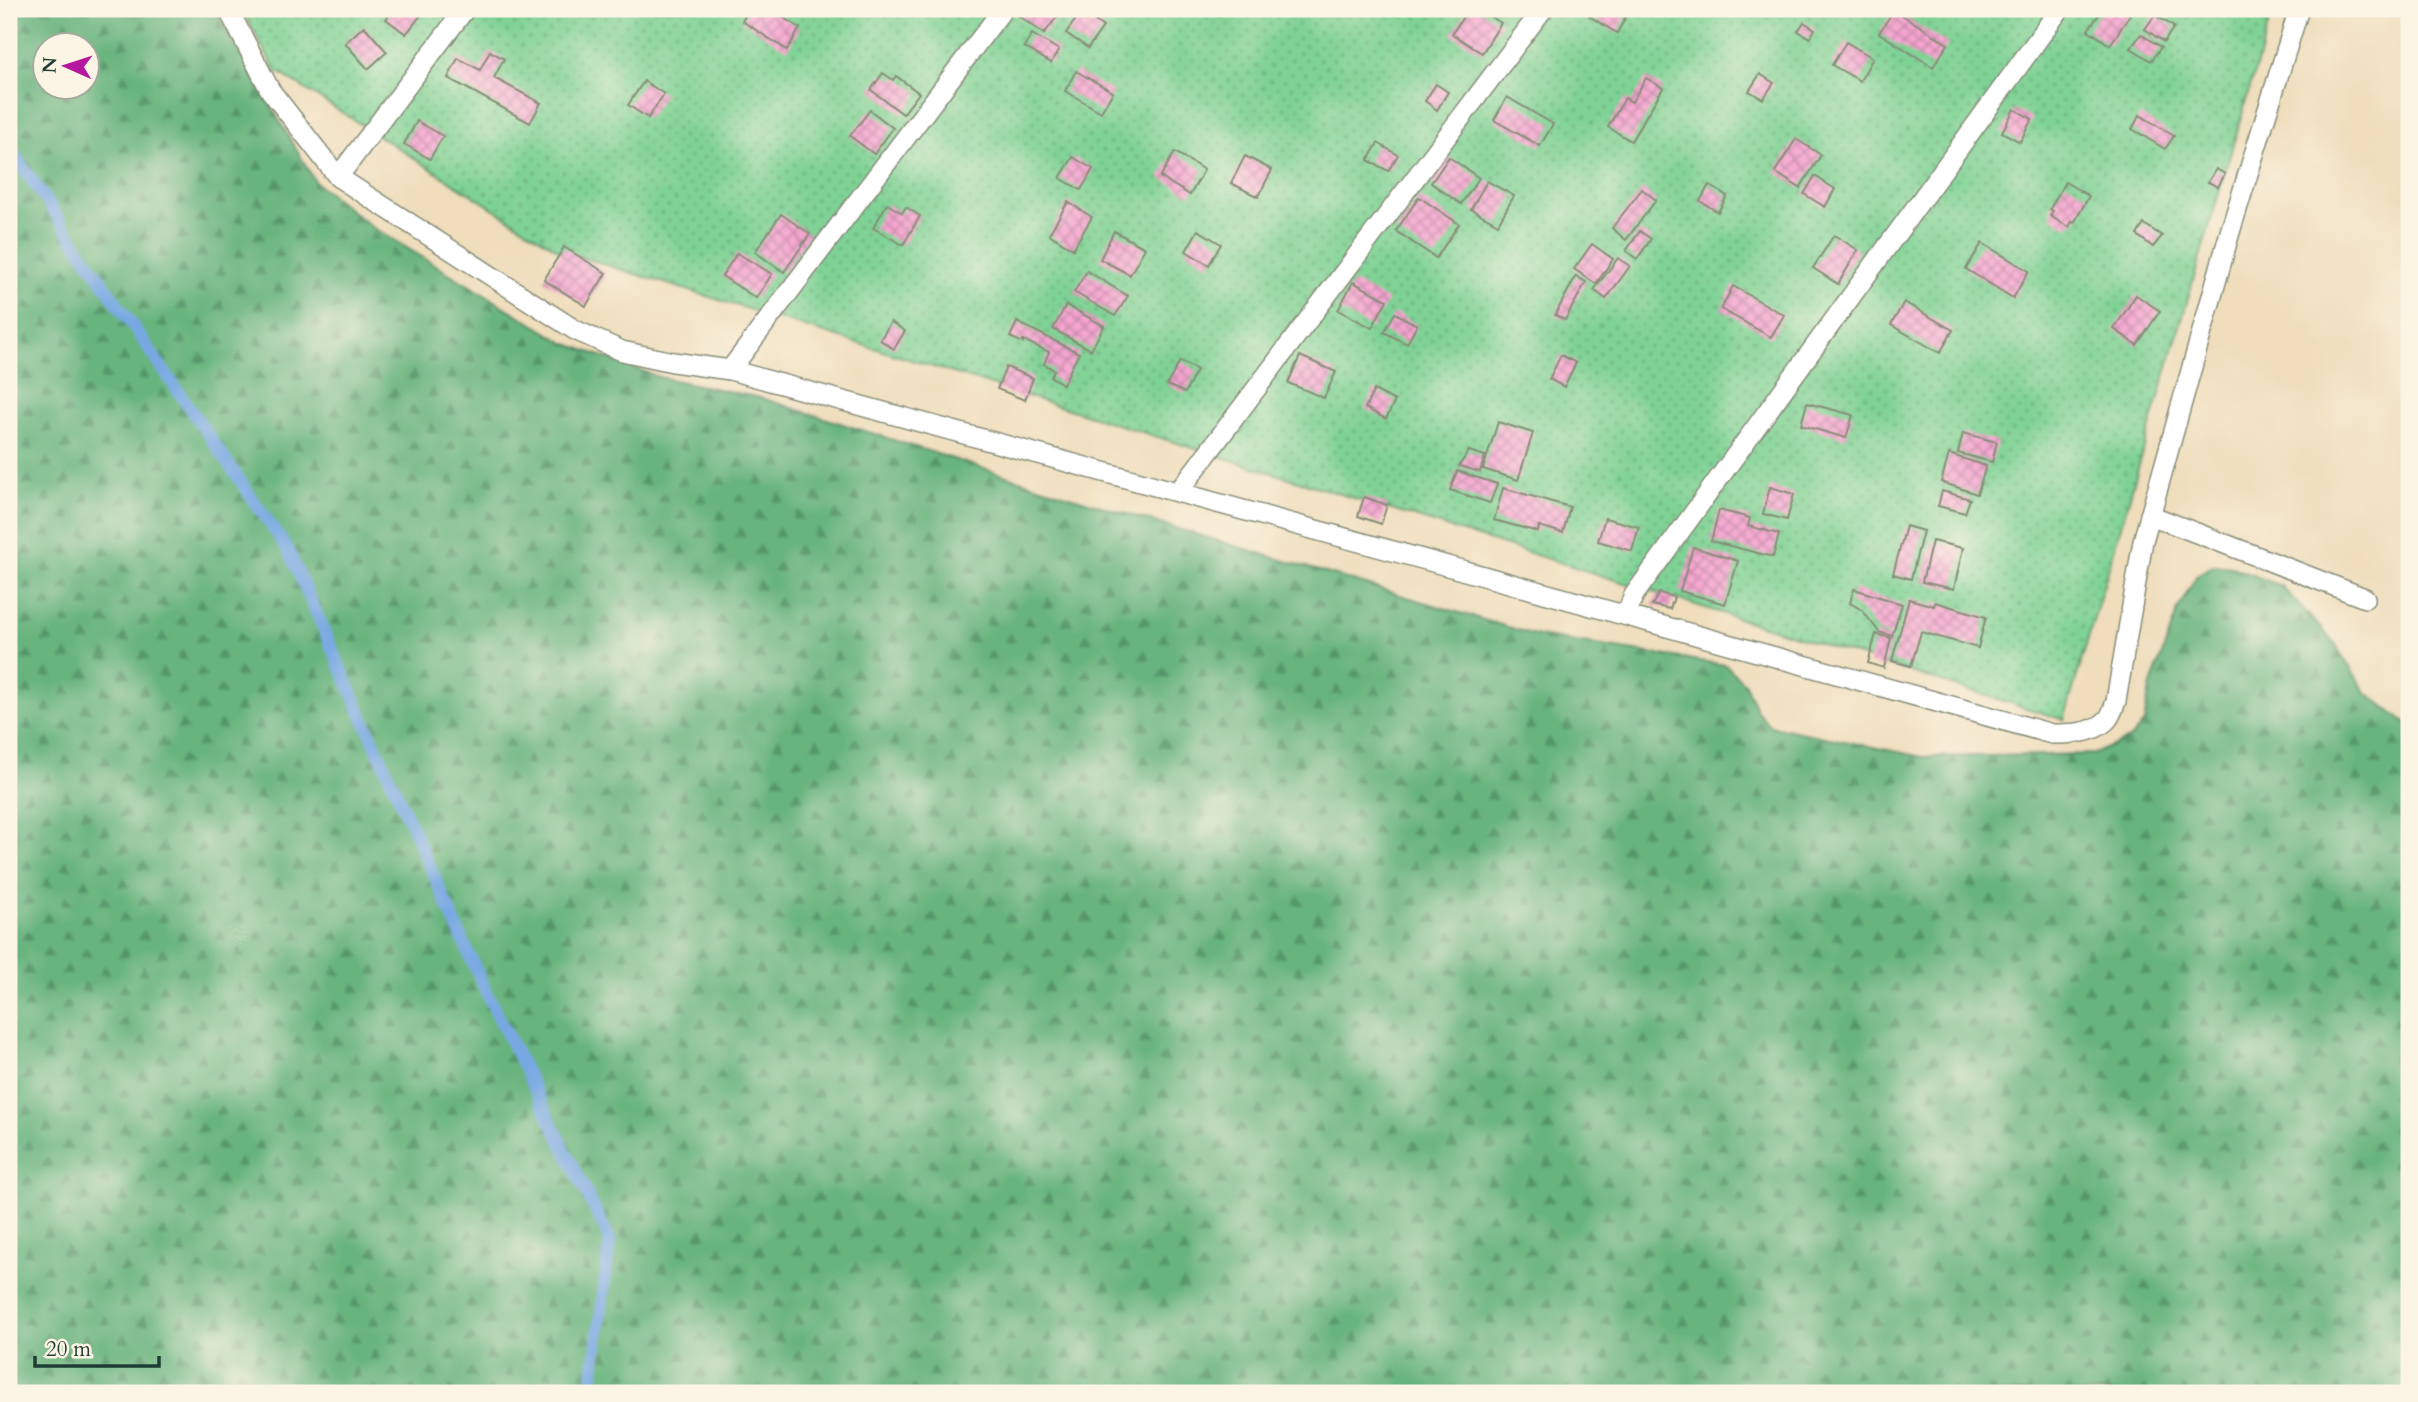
<svg xmlns="http://www.w3.org/2000/svg" width="2418" height="1402" font-family="Cardo,serif">
<style>
.forest{fill:url(#forest-firs);stroke:#437859;stroke-width:2;fill-rule:evenodd}
.garden{fill:url(#garden-dots);stroke:#4f8864;stroke-width:2}
.lines{fill:none;stroke-linecap:round;stroke-linejoin:round}
.stream{stroke:#78a8e3;stroke-width:12}
.building{fill:url(#building-cross-hatch)}
.service-casing{stroke:#878d78;stroke-width:22}
.service{stroke:#fff;stroke-width:19}
</style>
<defs>
<pattern id="forest-firs" width="22" height="20" patternUnits="userSpaceOnUse" patternTransform="scale(1.75)"><rect width="22" height="20" fill="#67b47e"/><path d="M5 1l3.5 6h-7zM16 11l3.5 6h-7z" fill="#549468"/></pattern>
<pattern id="garden-dots" width="8" height="8" patternUnits="userSpaceOnUse" patternTransform="scale(1.75)"><rect width="8" height="8" fill="#7fd295"/><path d="M2 2h.1M6 6h.1" fill="none" stroke="#67ac7a" stroke-width="1.8" stroke-linecap="round"/></pattern>
<pattern id="building-cross-hatch" width="8" height="8" patternUnits="userSpaceOnUse" patternTransform="scale(1.75)"><rect width="8" height="8" fill="#f5a5d0"/><path d="M0 0l8 8M0 8l8-8" fill="none" stroke="#c688aa"/></pattern>
</defs>
<rect width="100%" height="100%" fill="#fcf5e5"/>
<filter id="ink" filterUnits="userSpaceOnUse"><feTurbulence type="fractalNoise" baseFrequency=".0143" numOctaves="2"/><feDisplacementMap in="SourceGraphic" scale="14" xChannelSelector="R" yChannelSelector="G"/><feConvolveMatrix kernelMatrix="1 2 1 2 8 2 1 2 1" color-interpolation-filters="sRGB"/></filter>
<filter id="wash" filterUnits="userSpaceOnUse"><feTurbulence type="fractalNoise" baseFrequency=".00686" numOctaves="4" result="noise"/><feDisplacementMap in="SourceGraphic" scale="28" xChannelSelector="R" yChannelSelector="G"/><feGaussianBlur stdDeviation="1.57" result="paint"/><feColorMatrix in="noise" values="0 0 0 0 0 0 0 0 0 0 0 0 0 0 0 0 0 1.4 0 .05"/><feComposite in="paint" operator="in"/></filter>
<g filter="url(#wash)">
<rect width="100%" height="100%" fill="#efddbc"/>
<!-- forest -->
<path class="forest" d="M 9,9 L 214,9 L 316,183 L 372,227 L 565,343 L 659,377 L 761,398 L 1111,509 L 1538,636 L 1726,665 L 1745,684 L 1757,711 L 1770,726 L 1923,757 L 2094,754 L 2131,738 L 2144,722 L 2150,688 L 2179,607 L 2197,575 L 2213,565 L 2232,567 L 2281,586 L 2332,640 L 2366,692 L 2409,726 L 2409,1393 L 9,1393 ZM 46,46 L 88,46 L 88,88 L 46,88 Z"/>
<!-- garden -->
<path class="garden" d="M 242,9 L 2273,9 L 2064,720 L 559,250 L 275,70 Z"/>
<g class="lines">
<!-- stream -->
<path class="stream" d="M 9,147 L 288,550 L 486,992 L 610,1240 L 591,1393"/>
</g>
<g id="blocks">
<!-- building -->
<g class="building">
<path d="M 381,9 L 423,9 L 425,10 L 406,34 L 386,19 L 389,15 Z"/>
<path d="M 749,9 L 769,9 L 800,28 L 787,50 L 742,21 Z"/>
<path d="M 1024,9 L 1052,9 L 1059,14 L 1044,34 L 1019,16 Z"/>
<path d="M 1468,9 L 1478,9 L 1501,23 L 1482,53 L 1452,34 Z"/>
<path d="M 1593,9 L 1630,9 L 1617,33 L 1589,16 Z"/>
<path d="M 2103,9 L 2133,10 L 2110,45 L 2088,30 Z"/>
<path d="M 1894,10 L 1948,44 L 1933,67 L 1879,33 Z"/>
<path d="M 1082,11 L 1103,27 L 1088,48 L 1066,33 Z"/>
<path d="M 2155,15 L 2174,27 L 2164,42 L 2145,29 Z"/>
<path d="M 1804,22 L 1815,29 L 1810,38 L 1798,31 Z"/>
<path d="M 364,26 L 387,52 L 368,69 L 345,43 Z"/>
<path d="M 1032,34 L 1059,50 L 1051,63 L 1024,47 Z"/>
<path d="M 2141,34 L 2161,47 L 2151,61 L 2131,48 Z"/>
<path d="M 1846,42 L 1873,58 L 1860,81 L 1832,65 Z"/>
<path d="M 490,51 L 504,59 L 494,78 L 541,103 L 530,123 L 448,78 L 458,58 L 480,70 Z"/>
<path d="M 1076,71 L 1113,92 L 1101,112 L 1065,91 Z"/>
<path d="M 883,73 L 893,80 L 896,76 L 919,93 L 903,114 L 871,90 Z"/>
<path d="M 1760,74 L 1774,83 L 1763,99 L 1749,91 Z"/>
<path d="M 1646,78 L 1663,88 L 1631,141 L 1608,127 L 1625,98 L 1632,102 Z"/>
<path d="M 644,81 L 664,94 L 648,118 L 628,105 Z"/>
<path d="M 1436,84 L 1448,92 L 1437,110 L 1425,101 Z"/>
<path d="M 1507,97 L 1553,124 L 1540,146 L 1494,120 Z"/>
<path d="M 2014,109 L 2032,119 L 2020,142 L 2002,132 Z"/>
<path d="M 870,110 L 893,128 L 874,154 L 850,136 Z"/>
<path d="M 2140,115 L 2174,136 L 2165,149 L 2132,129 Z"/>
<path d="M 417,121 L 443,136 L 430,159 L 404,144 Z"/>
<path d="M 1796,139 L 1821,155 L 1800,188 L 1775,172 Z"/>
<path d="M 1378,143 L 1398,155 L 1388,171 L 1368,160 Z"/>
<path d="M 1175,152 L 1204,170 L 1190,195 L 1160,177 Z"/>
<path d="M 1245,156 L 1272,170 L 1258,197 L 1231,183 Z"/>
<path d="M 1073,157 L 1093,169 L 1081,190 L 1060,178 Z"/>
<path d="M 1449,157 L 1479,178 L 1461,204 L 1431,183 Z"/>
<path d="M 2216,169 L 2225,174 L 2218,187 L 2208,182 Z"/>
<path d="M 1815,176 L 1835,189 L 1825,207 L 1804,194 Z"/>
<path d="M 1487,181 L 1514,196 L 1498,224 L 1471,209 Z"/>
<path d="M 2065,182 L 2089,196 L 2074,223 L 2072,221 L 2069,227 L 2050,216 L 2053,211 L 2050,209 Z"/>
<path d="M 1709,185 L 1727,196 L 1718,212 L 1700,201 Z"/>
<path d="M 1642,189 L 1656,200 L 1626,240 L 1612,228 Z"/>
<path d="M 1419,197 L 1459,224 L 1436,258 L 1396,231 Z"/>
<path d="M 1068,202 L 1092,217 L 1073,249 L 1049,234 Z"/>
<path d="M 887,204 L 902,213 L 906,207 L 920,216 L 903,245 L 873,228 Z"/>
<path d="M 781,214 L 810,234 L 784,272 L 755,252 Z"/>
<path d="M 2144,224 L 2162,236 L 2153,247 L 2137,235 Z"/>
<path d="M 1198,230 L 1221,244 L 1209,265 L 1186,251 Z"/>
<path d="M 1114,231 L 1145,248 L 1130,275 L 1100,259 Z"/>
<path d="M 1640,231 L 1651,239 L 1637,259 L 1626,251 Z"/>
<path d="M 1834,235 L 1858,250 L 1838,284 L 1813,268 Z"/>
<path d="M 1982,243 L 2029,271 L 2013,298 L 1966,269 Z"/>
<path d="M 1592,244 L 1613,259 L 1596,284 L 1574,269 Z"/>
<path d="M 564,247 L 606,273 L 586,306 L 544,280 Z"/>
<path d="M 737,253 L 772,274 L 756,298 L 722,276 Z"/>
<path d="M 1618,258 L 1630,266 L 1606,299 L 1594,290 Z"/>
<path d="M 1087,271 L 1128,296 L 1115,316 L 1074,292 Z"/>
<path d="M 1576,276 L 1586,282 L 1565,320 L 1555,315 Z"/>
<path d="M 1353,282 L 1387,300 L 1372,328 L 1338,310 Z"/>
<path d="M 1733,286 L 1784,315 L 1771,337 L 1721,309 Z"/>
<path d="M 2136,295 L 2160,311 L 2137,345 L 2114,329 Z"/>
<path d="M 1904,302 L 1953,330 L 1940,353 L 1891,325 Z"/>
<path d="M 1066,305 L 1104,326 L 1091,350 L 1053,329 Z"/>
<path d="M 1395,313 L 1417,325 L 1407,344 L 1384,332 Z"/>
<path d="M 891,322 L 905,331 L 894,349 L 880,340 Z"/>
<path d="M 1017,322 L 1079,353 L 1063,384 L 1051,377 L 1054,370 L 1044,364 L 1049,352 L 1023,340 L 1023,343 L 1010,337 Z"/>
<path d="M 1561,355 L 1576,363 L 1564,387 L 1549,379 Z"/>
<path d="M 1300,356 L 1336,372 L 1324,398 L 1288,383 Z"/>
<path d="M 1180,361 L 1197,370 L 1185,393 L 1167,385 Z"/>
<path d="M 1006,367 L 1033,378 L 1025,400 L 997,389 Z"/>
<path d="M 1374,390 L 1395,401 L 1386,419 L 1365,408 Z"/>
<path d="M 1807,403 L 1853,415 L 1846,438 L 1801,425 Z"/>
<path d="M 1498,422 L 1533,433 L 1518,480 L 1483,469 Z"/>
<path d="M 1963,433 L 1997,442 L 1992,462 L 1958,453 Z"/>
<path d="M 1469,451 L 1485,456 L 1480,472 L 1459,466 Z"/>
<path d="M 1949,454 L 1986,466 L 1977,494 L 1941,482 Z"/>
<path d="M 1457,471 L 1497,484 L 1490,503 L 1450,490 Z"/>
<path d="M 1770,487 L 1794,494 L 1787,520 L 1763,514 Z"/>
<path d="M 1503,488 L 1570,507 L 1563,533 L 1539,526 L 1538,532 L 1494,520 Z"/>
<path d="M 1942,491 L 1970,499 L 1965,513 L 1938,506 Z"/>
<path d="M 1364,497 L 1387,505 L 1381,524 L 1358,516 Z"/>
<path d="M 1719,510 L 1750,518 L 1748,526 L 1779,534 L 1773,557 L 1711,541 Z"/>
<path d="M 1605,518 L 1639,527 L 1632,551 L 1598,541 Z"/>
<path d="M 1906,526 L 1923,531 L 1911,579 L 1893,574 Z"/>
<path d="M 1932,541 L 1963,548 L 1954,589 L 1922,582 Z"/>
<path d="M 1693,547 L 1738,561 L 1725,604 L 1680,591 Z"/>
<path d="M 1854,589 L 1902,604 L 1892,636 L 1879,632 L 1862,610 L 1850,603 Z"/>
<path d="M 1659,593 L 1674,597 L 1670,609 L 1652,605 Z"/>
<path d="M 1909,599 L 1934,606 L 1935,602 L 1986,617 L 1978,648 L 1921,632 L 1911,666 L 1892,661 Z"/>
<path d="M 1876,634 L 1891,638 L 1884,668 L 1868,663 Z"/>
</g>
</g>
</g>
<g filter="url(#ink)">
<use href="#blocks" fill-opacity="0" stroke="#878d78" stroke-width="2"/>
<g class="lines">
<defs>
<g id="service">
<path d="M 228,9 L 270,90 L 338,177 L 575,330 L 622,351 L 673,362 L 730,370 C 1171,489 1612,611 2052,734 C 2070,734 2092,734 2106,721 C 2111,717 2114,707 2116,701 L 2143,541 L 2230,232 L 2299,9"/>
<path d="M 338,177 L 465,9"/>
<path d="M 730,370 L 1003,9"/>
<path d="M 1179,491 L 1543,9"/>
<path d="M 2150,515 L 2365,598"/>
<path d="M 1626,615 L 1634,595 L 2060,9"/>
</g>
</defs>
<!-- service casing -->
<use href="#service" class="service-casing"/>
<!-- service -->
<use href="#service" class="service"/>
</g>
</g>
<!-- margin -->
<rect width="2418" height="1402" fill="none" stroke="#fcf5e5" stroke-width="35"/>
<!-- north arrow -->
<g transform="translate(66 66) rotate(273)"><circle r="33" fill="#fcf5e5" stroke="#a4ab9e" stroke-width="2"/>
<path d="M0-5L12 26L0 18L-12 26Z" fill="#b5179e"/>
<text y="-10" font-size="19" font-weight="bold" text-anchor="middle" fill="#1f3d34">N</text>
</g>
<!-- scale -->
<path d="M35 1356v10h124v-10" fill="none" stroke="#1f3d34" stroke-width="3.5"/>
<text x="46" y="1356" font-size="21" fill="#1f3d34" stroke="#fcf5e5" stroke-width="5" paint-order="stroke">20 m</text>
</svg>
